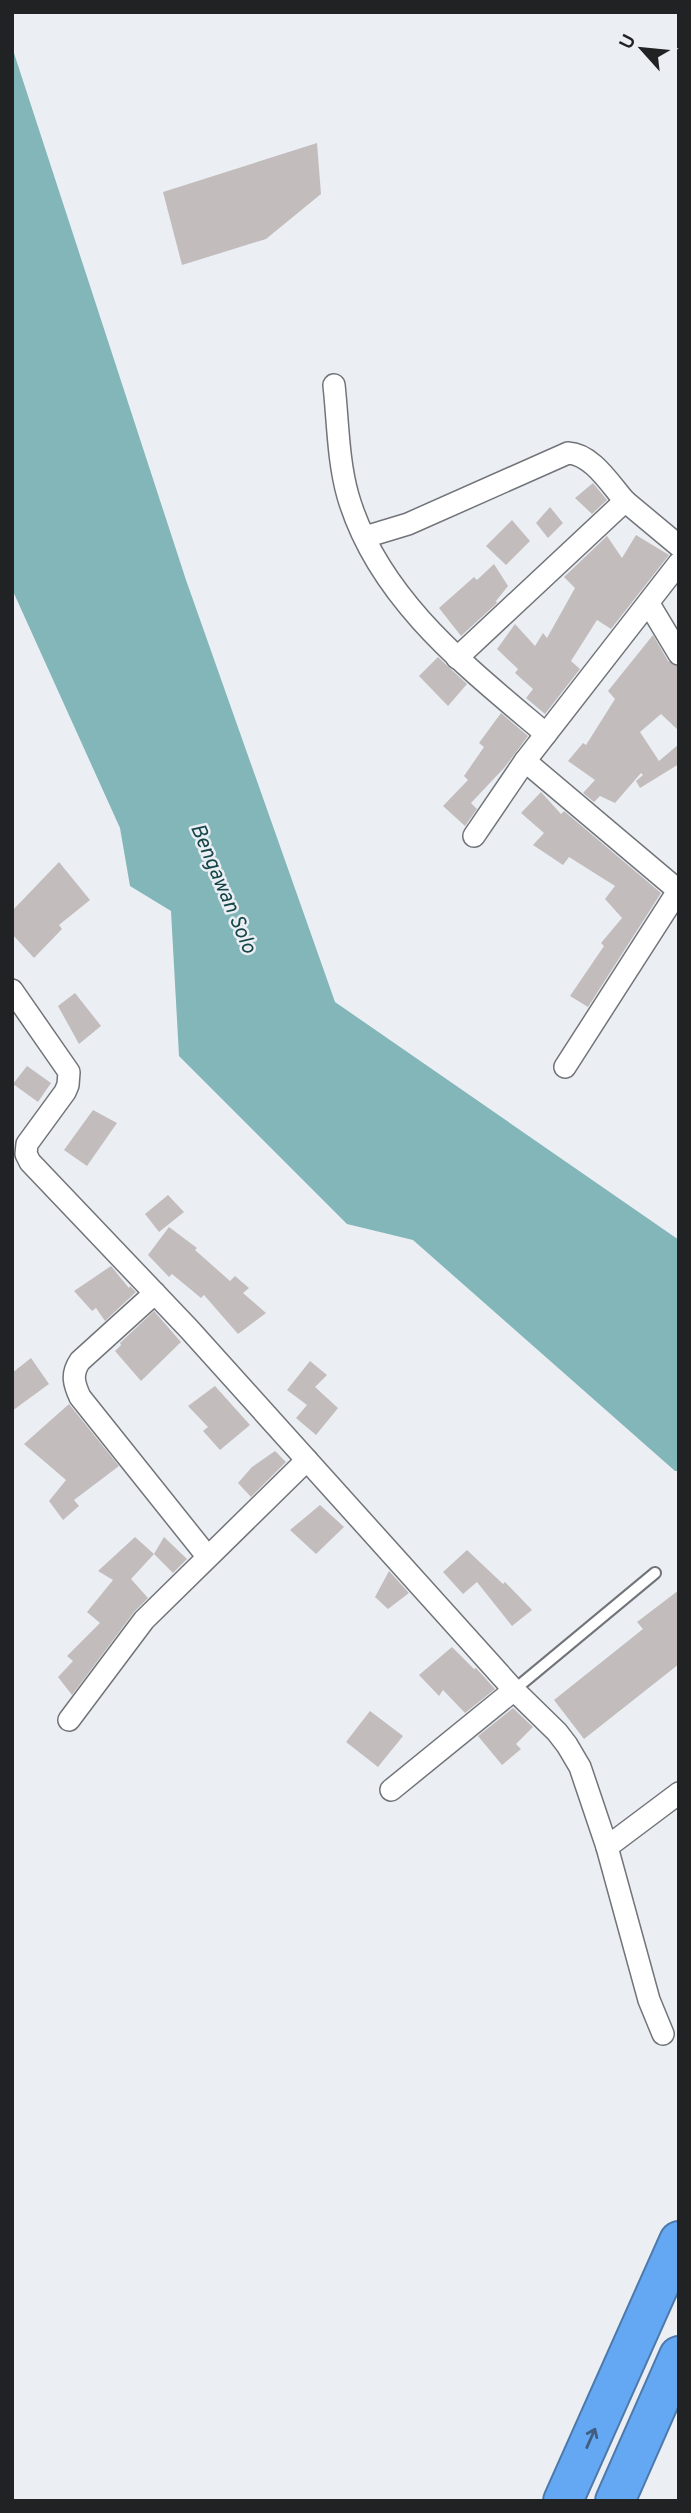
<svg xmlns="http://www.w3.org/2000/svg" width="691" height="2513" font-family="Overpass,sans-serif">
<style>
.water{fill:#82b6b9}
.building{fill:#c3bcbc}
.lines{fill:none;stroke-linecap:round;stroke-linejoin:round}
.service-casing{stroke:#717479;stroke-width:14}
.minor-casing{stroke:#717479;stroke-width:24}
.motorway-casing{stroke:#4d79ab;stroke-width:42}
.service{stroke:#fff;stroke-width:10}
.minor{stroke:#fff;stroke-width:21}
.motorway{stroke:#64a8f3;stroke-width:38}
.oneway{stroke:#3f5e81}
.labels{text-anchor:middle;stroke-width:5;stroke-linejoin:round;paint-order:stroke}
.water-label{font-size:21px;font-style:italic;fill:#154548;stroke:#ebeff4}
</style>
<rect width="100%" height="100%" fill="#ebeff4"/>
<!-- water -->
<path class="water" d="M 12,47 L 186,580 L 335,1002 L 679,1240 L 679,1471 L 675,1471 L 413,1240 L 347,1224 L 179,1056 L 171,911 L 130,886 L 120,828 L 12,589 Z"/>
<!-- building -->
<g class="building">
<path d="M 317,143 L 321,194 L 266,239 L 182,265 L 163,192 Z"/>
<path d="M 593,483 L 607,500 L 592,514 L 575,498 Z"/>
<path d="M 550,507 L 563,523 L 548,538 L 536,523 Z"/>
<path d="M 512,520 L 530,541 L 506,565 L 486,546 Z"/>
<path d="M 636,535 L 669,555 L 611,629 L 597,620 L 571,661 L 580,669 L 545,714 L 526,698 L 533,689 L 515,673 L 518,669 L 497,649 L 515,624 L 535,646 L 543,633 L 547,638 L 575,588 L 564,577 L 607,536 L 622,558 Z"/>
<path d="M 494,564 L 508,586 L 496,601 L 497,603 L 461,636 L 439,608 L 474,577 L 477,580 Z"/>
<path d="M 653,635 L 668,661 L 679,667 L 679,731 L 661,714 L 640,732 L 659,761 L 679,744 L 679,764 L 640,788 L 636,781 L 643,775 L 641,773 L 615,803 L 600,796 L 594,802 L 583,793 L 595,780 L 568,761 L 583,743 L 586,745 L 615,699 L 608,691 Z"/>
<path d="M 438,657 L 467,684 L 448,706 L 419,676 Z"/>
<path d="M 501,713 L 528,736 L 504,768 L 471,803 L 477,809 L 465,826 L 443,806 L 468,780 L 464,776 L 484,747 L 479,743 Z"/>
<path d="M 541,792 L 561,814 L 564,811 L 661,893 L 588,1007 L 570,996 L 604,946 L 601,943 L 622,918 L 605,899 L 615,886 L 569,857 L 563,865 L 533,845 L 544,833 L 521,813 Z"/>
<path d="M 59,862 L 90,900 L 59,925 L 62,929 L 34,958 L 12,934 L 12,911 Z"/>
<path d="M 75,993 L 101,1026 L 79,1044 L 58,1006 Z"/>
<path d="M 27,1066 L 51,1083 L 38,1102 L 13,1084 Z"/>
<path d="M 93,1110 L 117,1123 L 87,1166 L 64,1150 Z"/>
<path d="M 168,1195 L 184,1212 L 159,1232 L 145,1214 Z"/>
<path d="M 169,1227 L 197,1248 L 195,1250 L 230,1281 L 235,1276 L 249,1288 L 243,1293 L 266,1313 L 238,1334 L 204,1295 L 201,1298 L 172,1274 L 169,1277 L 148,1255 Z"/>
<path d="M 111,1266 L 129,1288 L 130,1286 L 136,1292 L 105,1321 L 96,1308 L 92,1311 L 74,1291 Z"/>
<path d="M 154,1311 L 181,1342 L 141,1381 L 115,1351 L 121,1345 L 120,1343 Z"/>
<path d="M 31,1358 L 49,1384 L 12,1411 L 12,1373 Z"/>
<path d="M 310,1361 L 327,1375 L 315,1387 L 338,1408 L 316,1435 L 296,1418 L 307,1405 L 287,1390 Z"/>
<path d="M 215,1386 L 250,1425 L 220,1450 L 203,1431 L 208,1427 L 188,1406 Z"/>
<path d="M 69,1404 L 119,1466 L 74,1500 L 79,1506 L 63,1520 L 49,1501 L 66,1480 L 24,1444 Z"/>
<path d="M 275,1451 L 286,1462 L 251,1497 L 238,1483 L 252,1467 Z"/>
<path d="M 320,1505 L 344,1527 L 316,1554 L 290,1530 Z"/>
<path d="M 135,1537 L 154,1554 L 131,1579 L 148,1598 L 134,1612 L 72,1695 L 58,1677 L 73,1661 L 67,1656 L 100,1623 L 87,1612 L 113,1580 L 98,1571 Z"/>
<path d="M 164,1537 L 187,1559 L 173,1573 L 154,1554 Z"/>
<path d="M 467,1550 L 503,1584 L 505,1582 L 532,1610 L 512,1626 L 477,1582 L 463,1594 L 443,1572 Z"/>
<path d="M 389,1571 L 409,1593 L 388,1609 L 375,1597 Z"/>
<path d="M 679,1590 L 679,1664 L 584,1739 L 554,1700 L 643,1629 L 637,1622 Z"/>
<path d="M 452,1647 L 474,1669 L 476,1668 L 495,1689 L 465,1713 L 443,1690 L 439,1696 L 419,1675 Z"/>
<path d="M 513,1708 L 533,1727 L 516,1744 L 521,1749 L 502,1765 L 478,1736 Z"/>
<path d="M 370,1711 L 403,1736 L 378,1767 L 346,1742 Z"/>
</g>
<g class="lines">
<defs>
<path id="service" d="M 514,1690 L 655,1573"/>
<g id="minor">
<path d="M 334,385 C 338,422 338,461 348,496 C 378,599 468,668 546,734"/>
<path d="M 365,537 L 408,524 L 568,453 C 592,454 610,484 625,501"/>
<path d="M 649,604 L 679,654"/>
<path d="M 457,658 L 625,501 L 679,546"/>
<path d="M 525,761 L 679,891"/>
<path d="M 474,836 L 525,761 L 679,563"/>
<path d="M 12,990 L 69,1072 L 68,1085 L 65,1092 L 27,1144 L 26,1154 L 30,1162 L 189,1329 L 514,1690 L 557,1732 L 567,1745 L 580,1767 L 607,1847 L 649,2000 L 663,2034"/>
<path d="M 565,1067 L 678,891"/>
<path d="M 155,1293 L 80,1361 C 71,1374 74,1384 80,1397 L 207,1556"/>
<path d="M 69,1720 L 144,1620 L 307,1460"/>
<path d="M 391,1790 L 514,1690"/>
<path d="M 607,1847 L 679,1793"/>
</g>
<g id="motorway">
<path d="M 563,2501 L 679,2241"/>
<path d="M 615,2501 L 679,2356"/>
</g>
</defs>
<!-- service casing -->
<use href="#service" class="service-casing"/>
<!-- minor casing -->
<use href="#minor" class="minor-casing"/>
<!-- motorway casing -->
<use href="#motorway" class="motorway-casing"/>
<!-- service -->
<use href="#service" class="service"/>
<!-- minor -->
<use href="#minor" class="minor"/>
<!-- motorway -->
<use href="#motorway" class="motorway"/>
</g>
<!-- one-way arrows -->
<defs><path id="oneway-shaft" d="M-6 0H5M1.5-3L5.5 0L1.5 3" fill="none" stroke-width="1.6" stroke-linecap="round" stroke-linejoin="round" transform="scale(1.75)"/></defs>
<use class="oneway" href="#oneway-shaft" transform="translate(591 2438) rotate(-66)"/>
<g class="labels">
<!-- water labels -->
<g class="water-label">
<text transform="translate(224 888) rotate(67)" y="7">Bengawan Solo</text>
</g>
</g>
<!-- border -->
<rect width="691" height="2513" fill="none" stroke="#212224" stroke-width="28"/>
<!-- north arrow -->
<g transform="translate(642 49) rotate(297)" stroke="#ebeff4" stroke-width="5" paint-order="stroke">
<path d="M0-5L12 26L0 18L-12 26Z" fill="#212224"/>
<text y="-10" font-size="19" font-weight="bold" text-anchor="middle" fill="#212224">U</text>
</g>
</svg>
